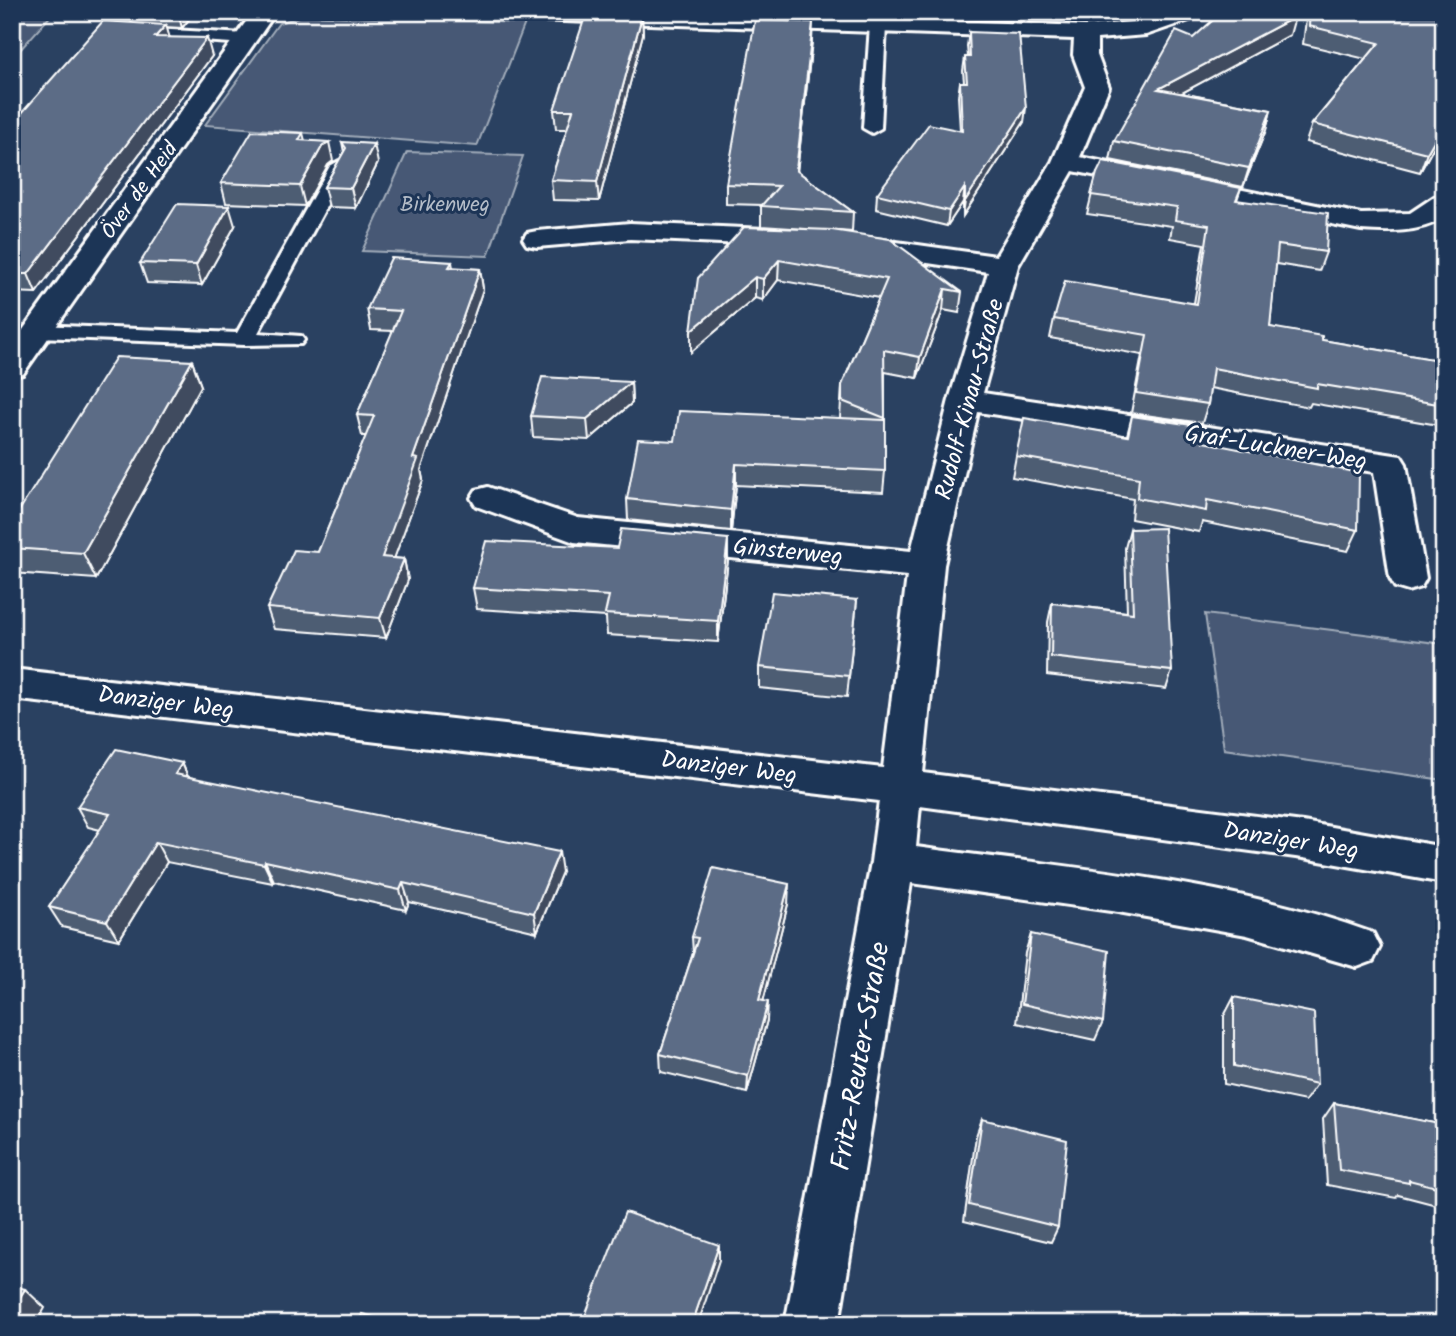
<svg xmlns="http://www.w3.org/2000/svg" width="1456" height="1336" font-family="Kalam,sans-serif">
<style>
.green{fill:#465975;stroke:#a2acba;stroke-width:2}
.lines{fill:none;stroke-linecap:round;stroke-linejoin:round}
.lane-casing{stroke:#fff;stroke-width:6}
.street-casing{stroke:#fff;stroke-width:6}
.lane{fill:#1d3557;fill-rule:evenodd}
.street{fill:#1d3557;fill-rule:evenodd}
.wall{fill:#4e5d73;stroke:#fff;stroke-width:2}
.shaded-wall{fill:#404c5e;stroke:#fff;stroke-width:2}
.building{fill:#5b6c86;stroke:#fff;stroke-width:2}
.labels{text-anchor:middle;stroke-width:6;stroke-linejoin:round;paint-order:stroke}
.far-street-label{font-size:21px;fill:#fff;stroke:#1d3557}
.far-park-label{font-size:21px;fill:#b5bdc8;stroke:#1d3557}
.street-label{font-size:24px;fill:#fff;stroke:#1d3557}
.near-street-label{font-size:28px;fill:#fff;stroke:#1d3557}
</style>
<rect width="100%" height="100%" fill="#2a4161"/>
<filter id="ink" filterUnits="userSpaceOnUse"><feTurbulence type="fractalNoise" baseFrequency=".0143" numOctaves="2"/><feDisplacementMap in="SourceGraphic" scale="14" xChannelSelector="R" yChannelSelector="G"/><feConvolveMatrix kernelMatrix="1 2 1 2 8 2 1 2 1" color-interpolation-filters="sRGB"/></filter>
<g filter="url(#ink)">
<!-- green -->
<g class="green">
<path d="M 12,12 L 54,12 L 12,59 Z"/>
<path d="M 304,15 L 525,23 L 477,146 L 205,125 L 279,23 Z"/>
<path d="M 407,152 L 523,156 L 488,256 L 362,251 Z"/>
<path d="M 1205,614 L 1444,644 L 1444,780 L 1224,749 Z"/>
</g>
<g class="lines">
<defs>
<g id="lane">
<path d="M 878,20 L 886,25 L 881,128 L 872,133 L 863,128 L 870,25 Z"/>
<path d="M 134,28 L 246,34 L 254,39 L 246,44 L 128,36 L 126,33 Z"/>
<path d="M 339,161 L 348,166 L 258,333 L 301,336 L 304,340 L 301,344 L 244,345 L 38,337 L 31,335 L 28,331 L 31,327 L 38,325 L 237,333 L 330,166 Z"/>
</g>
<g id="street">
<path d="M 253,12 L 276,12 L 23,374 L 12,376 L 12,345 Z"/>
<path d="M 495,12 L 699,12 L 1086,26 L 1143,21 L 1168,12 L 1201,12 L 1198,17 L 1146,35 L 1097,39 L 1097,55 L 1109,87 L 1080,157 L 1361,214 L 1410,213 L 1434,197 L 1444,195 L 1444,218 C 1418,233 1390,232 1361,230 L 1073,171 L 1018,266 L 983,393 L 1401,456 L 1406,464 L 1426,578 L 1421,587 L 1408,591 L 1395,587 L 1390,578 L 1374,472 L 978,412 L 944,565 L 923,773 L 1303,822 L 1444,847 L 1444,883 L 1303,858 L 920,806 L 916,847 C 1069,868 1228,880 1373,933 L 1380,947 L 1373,961 L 1357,967 L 1247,935 L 1118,912 L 911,883 L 839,1324 L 785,1324 L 871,862 L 879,801 L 12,699 L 12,669 L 883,768 L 907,576 L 574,542 L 476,506 L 471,498 L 476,490 L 488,487 L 578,518 L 911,551 L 949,400 L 988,272 L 854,252 L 844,250 L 840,244 L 844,238 L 854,236 L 996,256 L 1052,162 L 1085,87 L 1073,55 L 1074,39 L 506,19 L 498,17 Z"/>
<path d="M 630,223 L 787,230 L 797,232 L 801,238 L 797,244 L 787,246 L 630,239 L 537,247 L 527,245 L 523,239 L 527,233 L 537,231 Z"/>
</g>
</defs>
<!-- lane casing -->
<use href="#lane" class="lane-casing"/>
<!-- street casing -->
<use href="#street" class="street-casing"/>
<!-- lane -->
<use href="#lane" class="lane"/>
<!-- street -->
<use href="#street" class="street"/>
</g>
<!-- wall -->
<g class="wall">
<path d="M 128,12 L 195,12 L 182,28 L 166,27 L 169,37 L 212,56 L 36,293 L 12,292 L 12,124 L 132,23 Z"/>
<path d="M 1307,12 L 1444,12 L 1444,128 L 1420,172 L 1306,142 L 1312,124 L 1366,59 L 1303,44 Z"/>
<path d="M 642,16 L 643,34 L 599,201 L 553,200 L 551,180 L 567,129 L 556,129 L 554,110 Z"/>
<path d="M 969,32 L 1024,122 L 963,216 L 963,202 L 947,226 L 876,209 L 877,194 L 960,130 L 958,96 L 960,82 L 964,82 L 963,71 L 965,57 L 968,57 L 967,46 Z"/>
<path d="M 1290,35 L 1181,93 L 1271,110 L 1266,130 L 1243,187 L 1110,160 L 1114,141 L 1193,38 Z"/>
<path d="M 812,41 L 797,171 L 853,212 L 852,232 L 839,231 L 962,292 L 959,313 L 943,310 L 917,378 L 885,372 L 885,471 L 883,492 L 736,485 L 731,531 L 628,520 L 627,499 L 675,441 L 840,418 L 842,385 L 879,298 L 778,280 L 763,300 L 755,298 L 691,352 L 691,331 L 808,229 L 761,226 L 761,206 L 762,205 L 726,204 L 726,184 Z"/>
<path d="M 303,133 L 305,141 L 333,161 L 328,165 L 305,206 L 226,203 L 221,183 Z"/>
<path d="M 342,142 L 378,163 L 356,208 L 329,207 L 324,187 L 344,152 Z"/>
<path d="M 1097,173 L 1241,188 L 1237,200 L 1326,252 L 1319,271 L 1276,264 L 1270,327 L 1322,340 L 1444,361 L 1444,426 L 1311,403 L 1309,407 L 1210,388 L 1208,404 L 1202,423 L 1131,413 L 1142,355 L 1050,338 L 1054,319 L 1194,303 L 1204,244 L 1170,238 L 1172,226 L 1087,214 Z"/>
<path d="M 235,226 L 202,285 L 147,283 L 140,263 Z"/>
<path d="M 452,262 L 453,268 L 480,269 L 483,289 L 421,470 L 423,480 L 394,558 L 404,559 L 408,580 L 386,638 L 274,629 L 267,608 L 318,552 L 366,436 L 362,436 L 357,415 L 393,331 L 371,330 L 367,309 Z"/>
<path d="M 192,361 L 201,386 L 96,579 L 12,573 L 12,522 Z"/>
<path d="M 631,382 L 632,403 L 589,440 L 533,437 L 531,416 Z"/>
<path d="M 1132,416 L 1203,442 L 1358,530 L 1348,551 L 1202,522 L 1199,532 L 1131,519 L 1133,499 L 1012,477 L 1016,456 L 1127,435 Z"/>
<path d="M 1130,529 L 1172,671 L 1166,689 L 1047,675 L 1048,622 L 1052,603 L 1127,612 L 1125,548 Z"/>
<path d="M 728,560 L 718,642 L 607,635 L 606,617 L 477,609 L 473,588 Z"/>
<path d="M 857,600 L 847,697 L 759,688 L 759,667 Z"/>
<path d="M 182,763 L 188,777 L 562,872 L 537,932 L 409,902 L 406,910 L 274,881 L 273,883 L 167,862 L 119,940 L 62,927 L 49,907 L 100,830 L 88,827 L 77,807 Z"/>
<path d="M 788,904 L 763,1001 L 767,1020 L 747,1093 L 661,1072 L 660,1054 L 693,953 L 692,937 Z"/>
<path d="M 1031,934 L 1103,1022 L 1095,1040 L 1017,1023 L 1025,953 Z"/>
<path d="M 1234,997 L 1317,1084 L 1305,1101 L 1224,1084 L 1224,1016 Z"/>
<path d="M 1334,1103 L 1444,1125 L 1444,1207 L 1398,1195 L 1396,1198 L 1327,1185 L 1323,1119 Z"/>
<path d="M 982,1119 L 1058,1227 L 1051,1242 L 964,1221 L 976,1136 Z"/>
</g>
<!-- shaded-wall -->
<g class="shaded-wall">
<path d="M 178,12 L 195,12 L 182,28 Z"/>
<path d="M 642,16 L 643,34 L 599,201 L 597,182 Z"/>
<path d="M 1295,17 L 1290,35 L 1154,108 L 1158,89 Z"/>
<path d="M 813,22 L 812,41 L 795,190 L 796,170 Z"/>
<path d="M 166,25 L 171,42 L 155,37 Z"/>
<path d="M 207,38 L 212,56 L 36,293 L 28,274 Z"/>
<path d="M 1026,108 L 1024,122 L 963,216 L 965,201 Z"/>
<path d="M 1271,110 L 1266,130 L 1243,187 L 1249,168 Z"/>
<path d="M 1444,123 L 1444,128 L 1420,172 L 1427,153 Z"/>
<path d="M 329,142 L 333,161 L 328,165 L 305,206 L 300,186 L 323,145 Z"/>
<path d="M 374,144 L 378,163 L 356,208 L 351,188 Z"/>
<path d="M 965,187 L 963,202 L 947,226 L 949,211 Z"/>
<path d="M 229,206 L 235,226 L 202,285 L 196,265 Z"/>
<path d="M 779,260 L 778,280 L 763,300 L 763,279 Z"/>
<path d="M 480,269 L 483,289 L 421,470 L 423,480 L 387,578 L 382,557 L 413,458 Z"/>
<path d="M 755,277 L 755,298 L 691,352 L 691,331 Z"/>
<path d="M 945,289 L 943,310 L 917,378 L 920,357 Z"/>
<path d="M 192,361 L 201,386 L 96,579 L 83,553 Z"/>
<path d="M 631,382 L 632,403 L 589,440 L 587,419 Z"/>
<path d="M 736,464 L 736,485 L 731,531 L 731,510 Z"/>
<path d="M 728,539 L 728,560 L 718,642 L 718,621 Z"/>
<path d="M 404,559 L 408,580 L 386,638 L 380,618 Z"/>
<path d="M 182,763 L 191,784 L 175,774 Z"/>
<path d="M 156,842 L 167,862 L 119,940 L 107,921 Z"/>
<path d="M 559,852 L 562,872 L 537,932 L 534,913 Z"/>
<path d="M 265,861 L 274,881 L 273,883 L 264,864 Z"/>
<path d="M 403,883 L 409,902 L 406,910 L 400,890 Z"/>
<path d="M 789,884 L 788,904 L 759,1018 L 759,1000 Z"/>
<path d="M 768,1002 L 767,1020 L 747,1093 L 748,1076 Z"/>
<path d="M 719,1245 L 719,1260 L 698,1324 L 692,1324 Z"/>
<path d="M 25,1289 L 45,1308 L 36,1324 L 12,1324 L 12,1310 Z"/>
</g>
<!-- building -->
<g class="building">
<path d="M 1222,12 L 1277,12 L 1295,17 L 1158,89 L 1271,110 L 1249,168 L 1114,141 L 1176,31 L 1193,38 Z"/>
<path d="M 1310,12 L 1444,12 L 1444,123 L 1427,153 L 1312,124 L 1379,43 L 1309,26 Z"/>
<path d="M 586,14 L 642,16 L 597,182 L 551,180 L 573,110 L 554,110 Z"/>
<path d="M 755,20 L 813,22 L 796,170 L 853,212 L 761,206 L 779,186 L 726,184 Z"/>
<path d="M 103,21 L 166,25 L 155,37 L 207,38 L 28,274 L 12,274 L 12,124 Z"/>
<path d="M 969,32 L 1019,34 L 1026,108 L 965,201 L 965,187 L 949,211 L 877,194 L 929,124 L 962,131 L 960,82 L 967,82 L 965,57 L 970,57 Z"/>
<path d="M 252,131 L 303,133 L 299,140 L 329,142 L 323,145 L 300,186 L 221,183 Z"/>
<path d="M 342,142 L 374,144 L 351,188 L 324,187 L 346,148 Z"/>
<path d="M 1103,161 L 1241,188 L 1236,200 L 1328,213 L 1326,252 L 1278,245 L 1270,327 L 1322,336 L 1322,340 L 1444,361 L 1444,405 L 1317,384 L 1317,388 L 1213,368 L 1208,404 L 1136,393 L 1147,335 L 1054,319 L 1065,281 L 1197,304 L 1209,225 L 1175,220 L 1177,207 L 1091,195 L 1097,173 Z"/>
<path d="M 177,204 L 229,206 L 196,265 L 140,263 Z"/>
<path d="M 744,227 L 832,230 L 890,239 L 962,292 L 945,289 L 920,357 L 884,350 L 885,418 L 842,401 L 842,385 L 887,279 L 779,260 L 763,279 L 755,277 L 691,331 L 698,278 Z"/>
<path d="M 391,258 L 452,262 L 449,267 L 480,269 L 413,458 L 418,459 L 382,557 L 404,559 L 380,618 L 267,608 L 294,550 L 318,552 L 374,416 L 357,415 L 401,311 L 367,309 Z"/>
<path d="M 116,357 L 192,361 L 83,553 L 12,548 L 12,522 Z"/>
<path d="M 542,377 L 631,382 L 587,419 L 531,416 Z"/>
<path d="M 679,411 L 885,420 L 885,471 L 736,464 L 731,510 L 627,499 L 638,439 L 675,441 Z"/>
<path d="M 1132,416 L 1205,427 L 1203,442 L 1359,473 L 1358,530 L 1207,500 L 1206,511 L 1137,498 L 1139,478 L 1016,456 L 1024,418 L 1128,436 Z"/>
<path d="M 1164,528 L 1172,671 L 1051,657 L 1052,603 L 1133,613 L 1130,529 Z"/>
<path d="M 621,529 L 728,539 L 718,621 L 605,614 L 609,596 L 473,588 L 486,541 L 617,548 Z"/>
<path d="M 772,592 L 857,600 L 849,676 L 759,667 Z"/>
<path d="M 116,749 L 182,763 L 175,774 L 559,852 L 534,913 L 403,883 L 400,890 L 265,861 L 264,864 L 156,842 L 107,921 L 49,907 L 110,814 L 77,807 Z"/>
<path d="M 713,868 L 789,884 L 759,1000 L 768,1002 L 748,1076 L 660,1054 L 698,938 L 692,937 Z"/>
<path d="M 1031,934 L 1109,951 L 1103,1022 L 1022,1004 Z"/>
<path d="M 1234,997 L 1314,1013 L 1317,1084 L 1234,1066 Z"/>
<path d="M 1334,1103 L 1444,1125 L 1444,1189 L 1409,1180 L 1409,1183 L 1339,1170 Z"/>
<path d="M 982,1119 L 1067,1140 L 1058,1227 L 969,1205 Z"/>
<path d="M 625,1212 L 719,1245 L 692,1324 L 582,1324 Z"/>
<path d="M 12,1285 L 25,1289 L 12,1310 Z"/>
<path d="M 362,1314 L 402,1324 L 358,1324 Z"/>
</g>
</g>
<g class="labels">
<!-- far-street labels -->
<g class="far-street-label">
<text transform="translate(139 190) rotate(-54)" y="7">Över de Heid</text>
</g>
<!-- far-park labels -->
<g class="far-park-label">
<text x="445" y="211">Birkenweg</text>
</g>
<!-- street labels -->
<g class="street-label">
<text transform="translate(969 399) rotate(-75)" y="8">Rudolf-Kinau-Straße</text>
<text transform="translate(1276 447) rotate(9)" y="8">Graf-Luckner-Weg</text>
<text transform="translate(788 551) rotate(6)" y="8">Ginsterweg</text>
<text transform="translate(166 702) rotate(7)" y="8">Danziger Weg</text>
<text transform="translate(729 767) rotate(7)" y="8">Danziger Weg</text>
<text transform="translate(1291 840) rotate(9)" y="8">Danziger Weg</text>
</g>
<!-- near-street labels -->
<g class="near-street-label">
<text transform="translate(859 1056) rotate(-80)" y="10">Fritz-Reuter-Straße</text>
</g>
</g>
<!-- margin -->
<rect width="1456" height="1336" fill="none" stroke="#1d3557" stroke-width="42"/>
<rect x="21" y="21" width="1414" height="1294" fill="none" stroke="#fff" stroke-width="2.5" filter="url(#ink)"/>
</svg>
